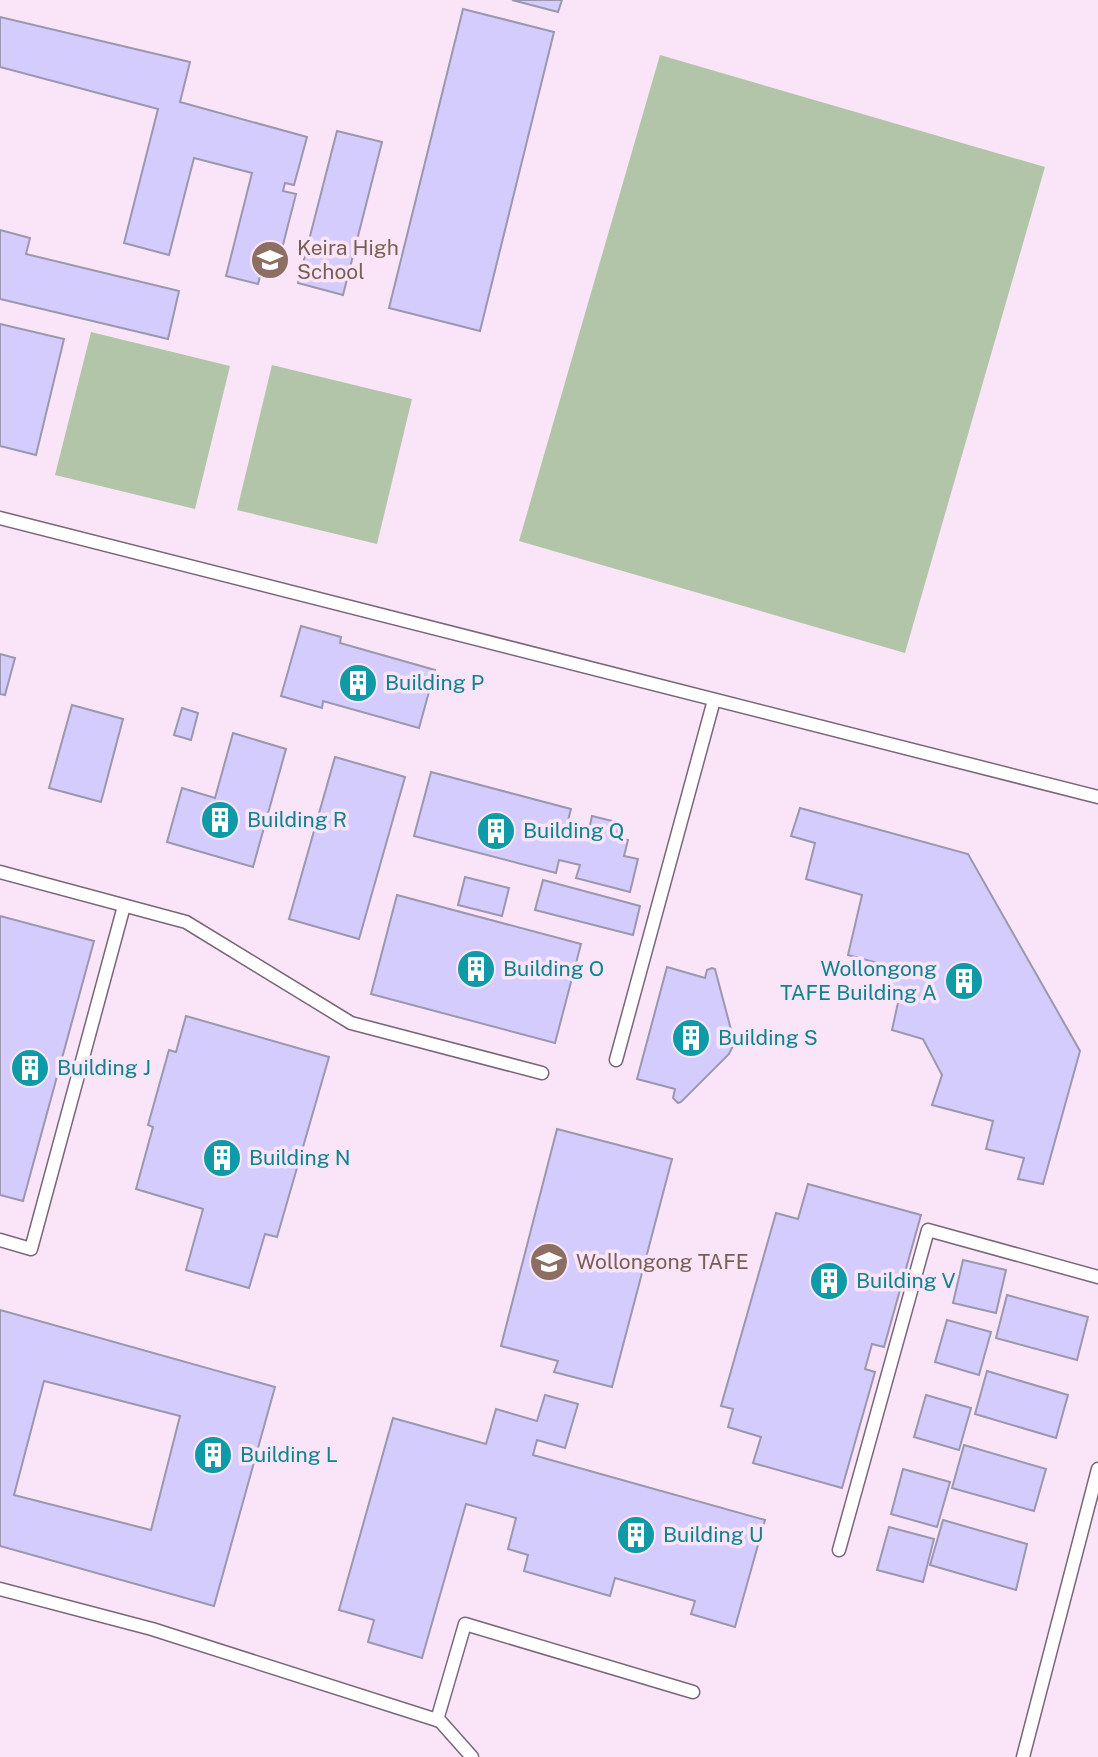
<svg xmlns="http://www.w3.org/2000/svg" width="1098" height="1757" font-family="'Public Sans',sans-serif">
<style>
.green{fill:#b3c5a9}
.building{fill:#d4ccfd;stroke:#9a97af;stroke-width:2;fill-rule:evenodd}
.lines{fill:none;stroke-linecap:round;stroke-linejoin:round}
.service-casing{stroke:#796778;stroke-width:15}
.service{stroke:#fff;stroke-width:12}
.labels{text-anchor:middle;stroke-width:7;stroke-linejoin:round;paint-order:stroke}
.education-label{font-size:21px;fill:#785e54;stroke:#fae5f8;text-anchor:start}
.culture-label{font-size:21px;fill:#0d838f;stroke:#fae5f8;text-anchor:start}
</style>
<rect width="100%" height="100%" fill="#fae5f8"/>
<!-- green -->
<g class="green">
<path d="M 660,55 L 1045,167 L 905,653 L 519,541 Z"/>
<path d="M 91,332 L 230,366 L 195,509 L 55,475 Z"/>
<path d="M 272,365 L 412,399 L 377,544 L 237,510 Z"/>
</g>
<!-- building -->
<g class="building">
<path d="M 512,0 L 562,0 L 558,12 Z"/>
<path d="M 463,9 L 554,32 L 480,331 L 389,308 Z"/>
<path d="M 0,17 L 190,62 L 180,102 L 307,137 L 294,185 L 285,183 L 283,191 L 296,194 L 276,272 L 262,269 L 258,284 L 226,276 L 252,173 L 194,158 L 169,255 L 124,243 L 158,109 L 0,67 Z"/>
<path d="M 337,131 L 382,142 L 343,295 L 298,283 Z"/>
<path d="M 0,230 L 30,238 L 26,254 L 179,291 L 168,339 L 0,299 Z"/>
<path d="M 0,324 L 64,339 L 36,455 L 0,446 Z"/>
<path d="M 301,626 L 341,637 L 340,643 L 435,670 L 419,728 L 323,701 L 322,708 L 281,696 Z"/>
<path d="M 0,654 L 15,658 L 5,695 L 0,694 Z"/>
<path d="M 72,705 L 123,719 L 101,802 L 49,788 Z"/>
<path d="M 182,708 L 198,713 L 191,740 L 174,735 Z"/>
<path d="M 233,733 L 286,749 L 253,867 L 167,842 L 182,788 L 215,798 Z"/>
<path d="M 335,757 L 405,777 L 359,939 L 289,919 Z"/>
<path d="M 431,772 L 571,809 L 566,828 L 588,834 L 592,816 L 620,823 L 616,837 L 628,840 L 624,856 L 638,859 L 630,892 L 576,878 L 580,865 L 559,860 L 556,873 L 414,836 Z"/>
<path d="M 800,808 L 968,854 L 1080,1051 L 1043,1184 L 1018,1179 L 1024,1158 L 986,1149 L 993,1121 L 932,1105 L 942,1075 L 923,1039 L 892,1030 L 899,998 L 878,963 L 848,955 L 862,895 L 806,879 L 815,843 L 791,836 Z"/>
<path d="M 465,877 L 509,888 L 502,916 L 458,905 Z"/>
<path d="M 543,880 L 640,906 L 633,935 L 535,910 Z"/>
<path d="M 397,895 L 581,944 L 555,1043 L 371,994 Z"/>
<path d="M 0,916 L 94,941 L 23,1201 L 0,1195 Z"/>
<path d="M 667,967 L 705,978 L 707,970 L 712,968 L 715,969 L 734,1041 L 733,1046 L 729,1054 L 681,1102 L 678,1103 L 673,1098 L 675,1089 L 637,1079 Z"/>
<path d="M 186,1016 L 329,1057 L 277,1237 L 265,1234 L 249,1288 L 186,1270 L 203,1209 L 136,1189 L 153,1127 L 148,1125 L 169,1050 L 176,1052 Z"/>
<path d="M 557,1129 L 672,1159 L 612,1387 L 554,1372 L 558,1361 L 501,1346 Z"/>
<path d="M 808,1184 L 921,1215 L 884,1347 L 872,1344 L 865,1369 L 875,1372 L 842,1488 L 753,1463 L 761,1437 L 728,1427 L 733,1409 L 721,1406 L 776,1213 L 798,1219 Z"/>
<path d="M 963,1260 L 1006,1270 L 996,1313 L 953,1303 Z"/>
<path d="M 1007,1295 L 1088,1317 L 1077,1360 L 996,1338 Z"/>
<path d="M 0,1310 L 275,1387 L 214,1606 L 0,1546 ZM 44,1381 L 180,1416 L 151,1530 L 14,1495 Z"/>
<path d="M 947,1320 L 991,1332 L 979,1375 L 935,1362 Z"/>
<path d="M 987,1371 L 1068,1395 L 1056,1438 L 975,1414 Z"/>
<path d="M 545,1395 L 578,1404 L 565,1448 L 537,1440 L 533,1455 L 765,1520 L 735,1627 L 691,1614 L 695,1601 L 615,1578 L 610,1596 L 524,1571 L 528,1555 L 508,1549 L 516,1518 L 466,1504 L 422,1658 L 368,1642 L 374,1620 L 339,1610 L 393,1418 L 486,1444 L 496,1409 L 537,1421 Z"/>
<path d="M 926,1395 L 971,1408 L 959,1450 L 914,1437 Z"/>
<path d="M 964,1445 L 1046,1469 L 1034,1511 L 952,1488 Z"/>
<path d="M 903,1469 L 950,1482 L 937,1527 L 891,1514 Z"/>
<path d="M 943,1520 L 1027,1544 L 1016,1590 L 930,1565 Z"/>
<path d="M 889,1527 L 934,1539 L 923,1582 L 877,1570 Z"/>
</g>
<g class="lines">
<defs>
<g id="service">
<path d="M 0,518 L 1098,797"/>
<path d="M 0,872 L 186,922 L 351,1023 L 542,1073"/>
<path d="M 616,1060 L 714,700"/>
<path d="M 0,1240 L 31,1249 L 124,906"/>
<path d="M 839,1550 L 928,1230 L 1098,1277"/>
<path d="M 0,1589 L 152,1629 L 440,1721 L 472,1757"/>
<path d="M 437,1720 L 465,1624 L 693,1692"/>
<path d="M 1023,1757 L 1098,1469"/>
</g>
</defs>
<!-- service casing -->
<use href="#service" class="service-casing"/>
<!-- service -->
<use href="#service" class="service"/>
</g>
<!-- icons -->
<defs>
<symbol id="school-disc" viewBox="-11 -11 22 22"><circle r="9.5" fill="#8d6e63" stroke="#fae5f8"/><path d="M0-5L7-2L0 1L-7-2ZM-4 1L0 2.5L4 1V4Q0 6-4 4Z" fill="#fff"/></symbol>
<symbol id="building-disc" viewBox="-11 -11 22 22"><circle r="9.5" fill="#0f9aa8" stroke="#fae5f8"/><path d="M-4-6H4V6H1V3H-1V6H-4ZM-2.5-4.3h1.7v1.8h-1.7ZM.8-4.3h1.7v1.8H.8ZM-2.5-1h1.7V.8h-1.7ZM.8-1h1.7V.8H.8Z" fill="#fff"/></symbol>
<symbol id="university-disc" viewBox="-11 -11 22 22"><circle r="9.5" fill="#8d6e63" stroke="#fae5f8"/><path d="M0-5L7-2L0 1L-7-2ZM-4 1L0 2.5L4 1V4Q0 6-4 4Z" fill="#fff"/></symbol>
</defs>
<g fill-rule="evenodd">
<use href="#school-disc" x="248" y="238" width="44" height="44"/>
<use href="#building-disc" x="336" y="661" width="44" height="44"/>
<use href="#building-disc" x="198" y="798" width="44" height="44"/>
<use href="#building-disc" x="474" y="809" width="44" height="44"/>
<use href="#building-disc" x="454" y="947" width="44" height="44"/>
<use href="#building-disc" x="942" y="959" width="44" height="44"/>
<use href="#building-disc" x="669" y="1016" width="44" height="44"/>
<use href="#building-disc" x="8" y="1046" width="44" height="44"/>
<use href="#building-disc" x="200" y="1136" width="44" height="44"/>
<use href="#university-disc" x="527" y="1240" width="44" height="44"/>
<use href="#building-disc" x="807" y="1259" width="44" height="44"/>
<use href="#building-disc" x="191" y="1433" width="44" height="44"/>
<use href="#building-disc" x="614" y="1513" width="44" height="44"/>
</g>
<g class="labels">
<!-- education labels -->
<g class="education-label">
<text x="297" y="255">Keira High<tspan x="297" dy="24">School</tspan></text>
<text x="576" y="1269">Wollongong TAFE</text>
</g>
<!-- culture labels -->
<g class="culture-label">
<text x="385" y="690">Building P</text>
<text x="247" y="827">Building R</text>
<text x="523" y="838">Building Q</text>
<text x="503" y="976">Building O</text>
<text x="937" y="976" text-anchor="end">Wollongong<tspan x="937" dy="24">TAFE Building A</tspan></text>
<text x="718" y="1045">Building S</text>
<text x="57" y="1075">Building J</text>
<text x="249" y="1165">Building N</text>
<text x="856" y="1288">Building V</text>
<text x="240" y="1462">Building L</text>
<text x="663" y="1542">Building U</text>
</g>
</g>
</svg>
